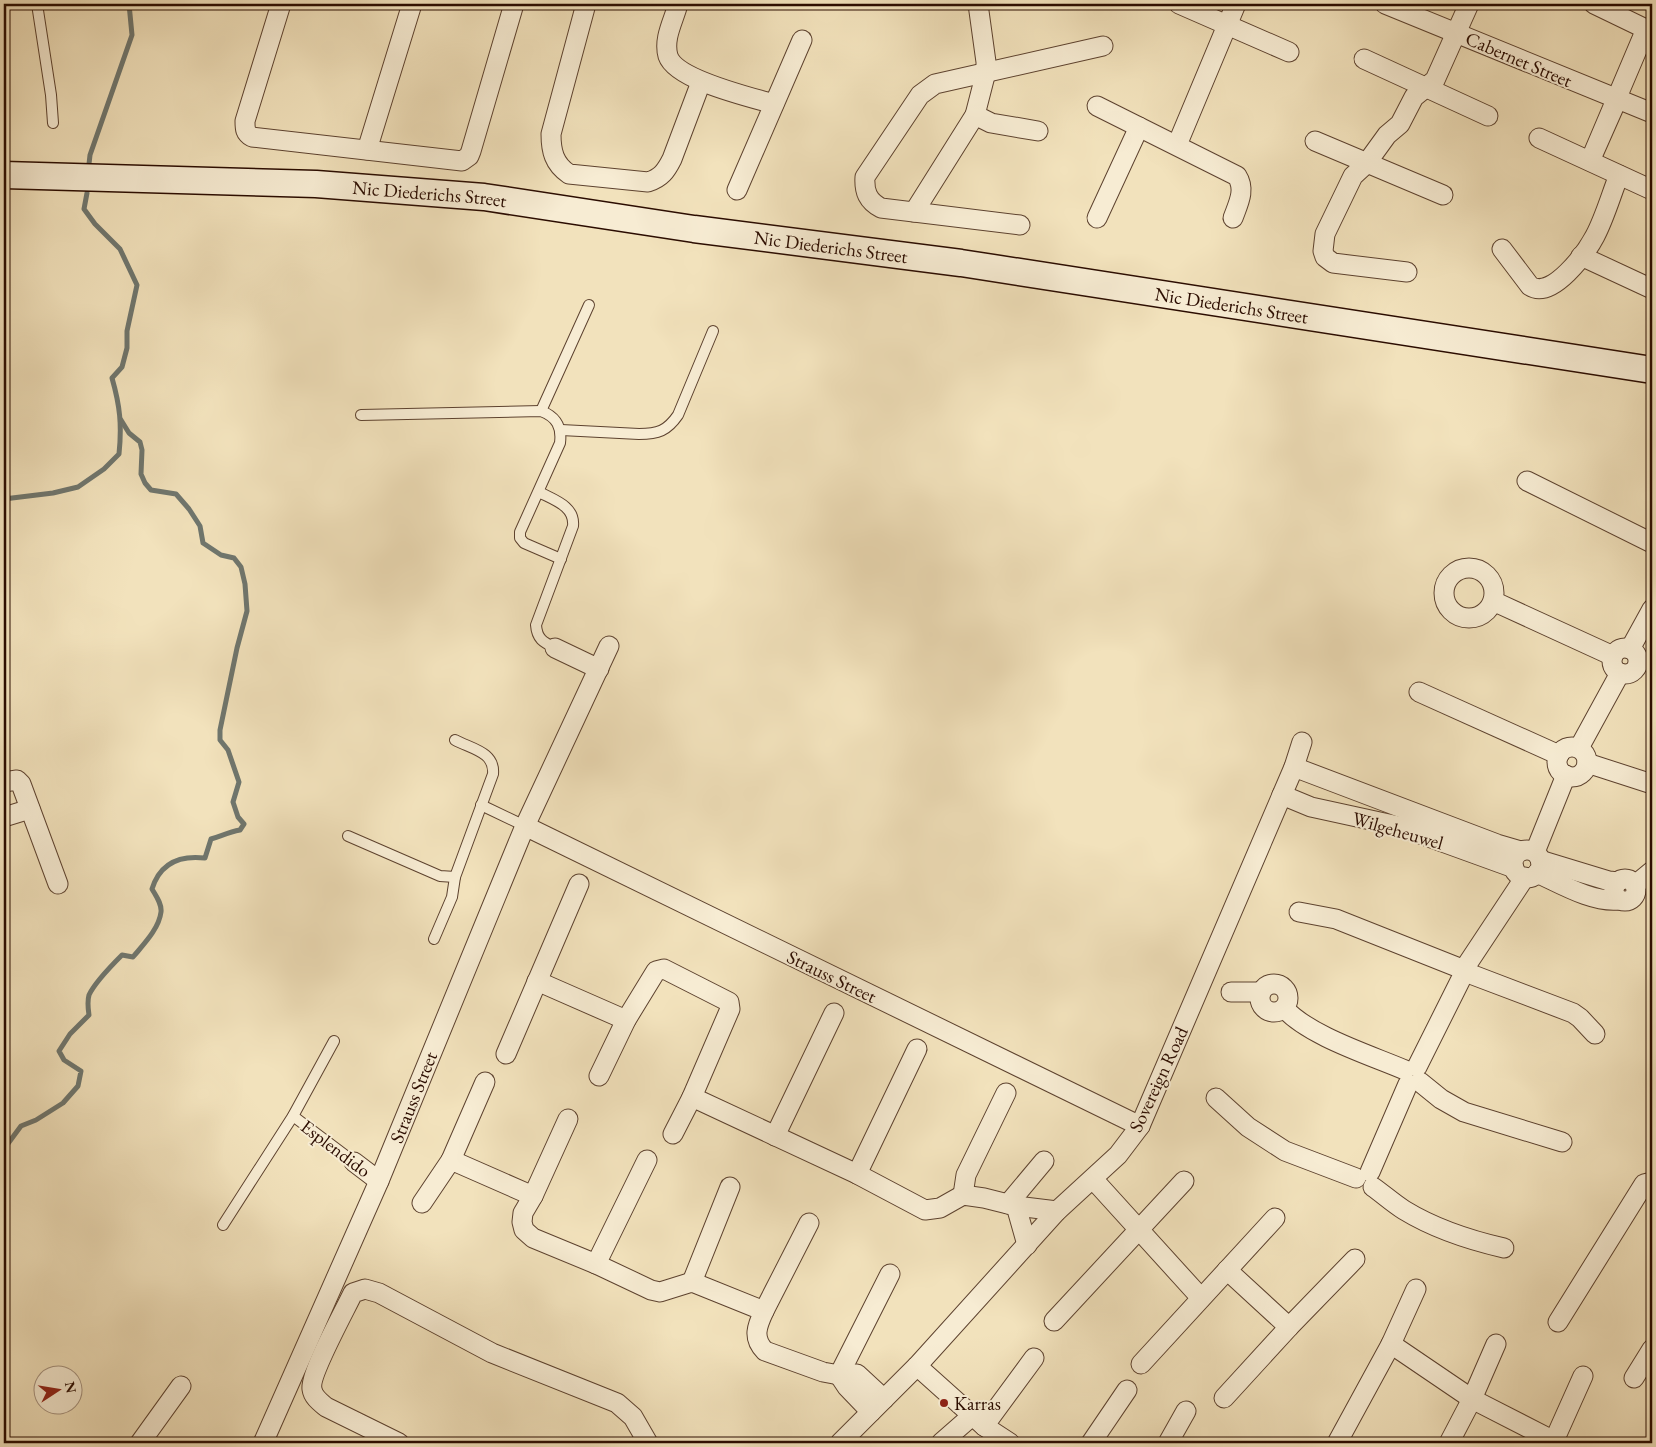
<svg xmlns="http://www.w3.org/2000/svg" width="1656" height="1447" font-family="'EB Garamond',serif">
<style>
.lines{fill:none;stroke-linecap:round;stroke-linejoin:round}
.stream{stroke:#6f766e;stroke-width:5}
.lane-casing{stroke:#5d422f;stroke-width:12}
.street-casing{stroke:#5d422f;stroke-width:21}
.secondary-casing{stroke:#2b0c00;stroke-width:29}
.lane{stroke:#f7ecd3;stroke-width:10}
.street{stroke:#f7ecd3;stroke-width:19}
.secondary{stroke:#f7ecd3;stroke-width:26}
.poi-dot{fill:#8f2418;stroke:#f7ecd3;stroke-width:2}
.labels{text-anchor:middle;stroke-width:4;stroke-linejoin:round;paint-order:stroke}
.street-label{font-size:19px;fill:#2b0c00;stroke:#f7ecd3}
.poi-label{font-size:19px;fill:#2b0c00;stroke:#f7ecd3;text-anchor:start}
</style>
<rect width="100%" height="100%" fill="#f2e2bc"/>
<filter id="stains"><feTurbulence type="fractalNoise" baseFrequency=".004" numOctaves="4"/><feColorMatrix values="0 0 0 0 .2 0 0 0 0 .09 0 0 0 0 .02 0 0 0 .5 -.17"/></filter>
<radialGradient id="worn" r=".72"><stop offset=".6" stop-color="#630" stop-opacity="0"/><stop offset="1" stop-color="#630" stop-opacity=".3"/></radialGradient>
<g class="lines">
<!-- stream -->
<g class="stream">
<path d="M 89,164 L 90,155 L 132,35 L 129,4"/>
<path d="M 4,499 L 53,493 L 78,487 L 104,469 L 119,454 C 122,425 120,406 112,378 L 122,367 L 127,348 L 127,331 L 137,285 L 120,249 L 95,224 L 84,209 L 87,193"/>
<path d="M 4,1149 L 21,1126 L 36,1120 L 63,1103 L 78,1086 L 81,1071 L 64,1060 L 59,1051 L 70,1034 L 89,1015 C 88,1008 87,1002 89,995 C 95,982 112,965 122,955 L 133,957 C 143,945 159,929 161,912 C 162,904 156,896 152,889 C 160,863 179,855 205,858 L 211,839 C 221,836 229,832 240,830 L 244,824 L 238,817 L 233,802 L 239,782 L 228,750 L 220,740 L 220,730 L 237,648 L 247,611 L 245,584 L 241,567 L 234,558 L 221,555 L 203,543 L 200,526 L 189,509 L 176,494 L 151,490 L 145,483 L 141,474 L 142,450 L 140,442 L 129,433 L 121,420"/>
</g>
<defs>
<g id="lane">
<path d="M 37,4 L 51,95 L 53,123"/>
<path d="M 541,411 L 589,305"/>
<path d="M 361,415 L 541,411 C 557,417 562,427 560,443 L 520,532 L 520,538 L 524,543 L 561,559"/>
<path d="M 561,430 L 639,434 C 658,434 667,431 678,415 L 713,331"/>
<path d="M 539,492 C 554,500 575,506 573,526 L 536,625 C 537,639 543,642 555,648"/>
<path d="M 481,805 L 525,826"/>
<path d="M 348,836 L 440,876 L 455,877"/>
<path d="M 434,939 L 452,897 L 455,877 L 493,774 C 495,752 472,749 455,740"/>
<path d="M 293,1116 L 354,1162"/>
<path d="M 223,1225 L 293,1116 L 334,1041"/>
</g>
<g id="street">
<path d="M 281,4 L 245,121 C 245,129 245,133 252,137 L 462,161 L 469,156 L 471,151 L 514,4"/>
<path d="M 586,4 L 551,134 C 551,151 554,164 569,174 L 648,182 C 661,178 666,171 672,159 L 701,82"/>
<path d="M 678,4 C 674,20 663,38 668,56 C 676,80 750,97 774,104"/>
<path d="M 1179,4 L 1289,52"/>
<path d="M 1385,4 L 1652,113"/>
<path d="M 1594,4 L 1652,32"/>
<path d="M 1364,59 L 1488,116"/>
<path d="M 1617,100 L 1590,161 L 1646,29"/>
<path d="M 1097,106 L 1237,176 C 1246,190 1238,204 1233,218"/>
<path d="M 975,115 L 991,123 L 1038,131"/>
<path d="M 1539,138 L 1652,190"/>
<path d="M 1315,141 L 1443,195"/>
<path d="M 1177,145 L 1236,4"/>
<path d="M 367,150 L 412,4"/>
<path d="M 737,190 L 802,40"/>
<path d="M 914,212 L 975,115 L 986,72 L 986,62 L 978,4"/>
<path d="M 1097,218 L 1139,127"/>
<path d="M 1020,225 L 881,208 C 868,201 864,192 865,177 L 920,95 L 935,84 L 1103,46"/>
<path d="M 1502,249 L 1530,286 C 1552,300 1586,253 1595,236 C 1605,217 1611,195 1619,175"/>
<path d="M 1581,256 L 1652,289"/>
<path d="M 1407,272 L 1333,263 L 1325,257 L 1323,251 L 1325,234 L 1353,176 L 1366,164 L 1387,135 L 1400,124 L 1414,97 L 1435,80 L 1469,4"/>
<path d="M 1527,481 L 1652,543"/>
<circle cx="1469" cy="593" r="25"/>
<path d="M 1493,601 L 1613,656"/>
<path d="M 555,648 L 599,669"/>
<circle cx="1625" cy="661" r="13"/>
<path d="M 1630,649 L 1652,609"/>
<path d="M 1419,692 L 1559,755"/>
<circle cx="1572" cy="762" r="15"/>
<path d="M 1579,748 L 1620,673"/>
<path d="M 1587,763 L 1652,784"/>
<path d="M 1294,767 L 1497,844 L 1521,851"/>
<path d="M 4,782 L 17,780 L 21,784 L 58,884"/>
<path d="M 1282,795 L 1311,807 L 1398,826 L 1514,868"/>
<path d="M 4,817 L 30,809"/>
<path d="M 525,826 L 1140,1126"/>
<circle cx="1527" cy="864" r="14"/>
<path d="M 1535,852 L 1566,775"/>
<path d="M 1540,860 L 1609,881 L 1618,882"/>
<path d="M 1537,873 C 1561,884 1593,903 1619,900"/>
<circle cx="1625" cy="890" r="11"/>
<path d="M 1635,885 L 1652,871"/>
<path d="M 1299,912 L 1336,919 L 1457,967"/>
<path d="M 1468,963 L 1525,877"/>
<path d="M 1473,975 L 1573,1013 L 1580,1018 L 1595,1034"/>
<path d="M 537,981 L 626,1020"/>
<circle cx="1274" cy="998" r="14"/>
<path d="M 1231,992 L 1261,992"/>
<path d="M 1284,1008 C 1309,1036 1370,1055 1405,1070"/>
<path d="M 506,1054 L 579,884"/>
<path d="M 1417,1067 L 1461,979"/>
<path d="M 599,1076 L 626,1020 L 656,971 L 664,969 L 729,1002 L 730,1009 L 692,1097 L 673,1134"/>
<path d="M 1420,1082 L 1441,1099 L 1464,1112 L 1562,1142"/>
<path d="M 692,1097 L 857,1174 L 925,1210 L 940,1208 L 963,1195 L 984,1198 L 1016,1206 L 1057,1211"/>
<path d="M 1216,1098 L 1248,1127 L 1285,1151 L 1356,1178"/>
<path d="M 775,1136 L 834,1013"/>
<path d="M 451,1160 L 485,1082"/>
<path d="M 354,1162 L 379,1181"/>
<path d="M 1370,1172 L 1408,1084"/>
<path d="M 857,1174 L 917,1049"/>
<path d="M 1093,1179 L 1201,1298"/>
<path d="M 1373,1187 C 1383,1194 1393,1203 1404,1210 C 1435,1229 1469,1240 1504,1248"/>
<path d="M 963,1195 L 966,1175 L 1006,1093"/>
<path d="M 533,1196 L 568,1119"/>
<path d="M 422,1203 L 451,1160 L 533,1196 L 523,1213 L 522,1222 L 524,1230 L 533,1238 L 596,1264 L 651,1290 L 660,1292 L 692,1282 L 764,1311 C 757,1326 752,1338 765,1351 L 823,1372 L 839,1375 L 857,1374 L 884,1399"/>
<path d="M 1008,1204 L 1044,1161"/>
<path d="M 1016,1206 L 1027,1245"/>
<path d="M 596,1264 L 647,1160"/>
<path d="M 1227,1270 L 1289,1327"/>
<path d="M 692,1282 L 730,1187"/>
<path d="M 764,1311 L 809,1223"/>
<path d="M 1054,1321 L 1184,1181"/>
<path d="M 1558,1322 L 1644,1184 L 1652,1182"/>
<path d="M 1391,1344 L 1472,1399 L 1558,1443"/>
<path d="M 1141,1364 L 1275,1218"/>
<path d="M 917,1366 L 984,1426 L 1010,1443"/>
<path d="M 839,1375 L 890,1274"/>
<path d="M 839,1375 L 847,1387 L 871,1412"/>
<path d="M 1634,1378 L 1652,1349"/>
<path d="M 1224,1398 L 1289,1327 L 1355,1259"/>
<path d="M 984,1426 L 1034,1358"/>
<path d="M 140,1443 L 181,1386"/>
<path d="M 263,1443 L 379,1181 L 525,826 L 609,646"/>
<path d="M 399,1443 L 326,1407 C 320,1402 313,1397 312,1389 C 309,1375 345,1310 353,1293 L 365,1289 L 379,1293 L 492,1353 L 617,1403 L 633,1417 L 648,1443"/>
<path d="M 840,1443 L 917,1366 L 1057,1211 L 1118,1155 L 1140,1126 L 1294,767 L 1302,742"/>
<path d="M 941,1443 L 973,1415"/>
<path d="M 1091,1443 L 1127,1390"/>
<path d="M 1168,1443 L 1186,1411"/>
<path d="M 1337,1443 L 1391,1344 L 1416,1289"/>
<path d="M 1449,1443 L 1472,1399 L 1496,1344"/>
<path d="M 1553,1443 L 1583,1376"/>
</g>
<g id="secondary">
<path id="s1" d="M 4,175 L 316,184 L 484,197 L 694,229 L 961,263 L 1652,370"/>
</g>
</defs>
<!-- lane casing -->
<use href="#lane" class="lane-casing"/>
<!-- street casing -->
<use href="#street" class="street-casing"/>
<!-- secondary casing -->
<use href="#secondary" class="secondary-casing"/>
<!-- lane -->
<use href="#lane" class="lane"/>
<!-- street -->
<use href="#street" class="street"/>
<!-- secondary -->
<use href="#secondary" class="secondary"/>
</g>
<!-- markers -->
<circle class="poi-dot" cx="944" cy="1403" r="5"/>
<g class="labels">
<!-- street labels -->
<g class="street-label">
<text transform="translate(1519 59) rotate(23)" y="7">Cabernet Street</text>
<text dy="7" stroke="none"><textPath href="#s1" startOffset="426">Nic Diederichs Street</textPath></text>
<text dy="7" stroke="none"><textPath href="#s1" startOffset="831">Nic Diederichs Street</textPath></text>
<text dy="7" stroke="none"><textPath href="#s1" startOffset="1236">Nic Diederichs Street</textPath></text>
<text transform="translate(1398 830) rotate(16)" y="7">Wilgeheuwel</text>
<text transform="translate(832 976) rotate(26)" y="7">Strauss Street</text>
<text transform="translate(1158 1079) rotate(-65)" y="7">Sovereign Road</text>
<text transform="translate(413 1097) rotate(-68)" y="7">Strauss Street</text>
<text transform="translate(336 1148) rotate(37)" y="7">Esplendido</text>
</g>
<!-- poi labels -->
<g class="poi-label">
<text x="954" y="1410">Karras</text>
</g>
</g>
<!-- margin -->
<rect width="1656" height="1447" fill="none" stroke="#f2e2bc" stroke-width="20"/>
<rect x="5" y="5" width="1646" height="1437" fill="none" stroke="#2b0c00" stroke-width="2.5"/>
<rect x="10" y="10" width="1636" height="1427" fill="none" stroke="#2b0c00"/>
<!-- north arrow -->
<g transform="translate(58 1390) rotate(78)"><circle r="24" fill="#f7ecd3" stroke="#a5927f"/>
<path d="M0-4L9 19L0 12L-9 19Z" fill="#8f2418"/>
<text y="-8" font-size="14" font-weight="bold" text-anchor="middle" fill="#2b0c00">N</text>
</g>
<rect width="100%" height="100%" filter="url(#stains)"/>
<rect width="100%" height="100%" fill="url(#worn)"/>
</svg>
